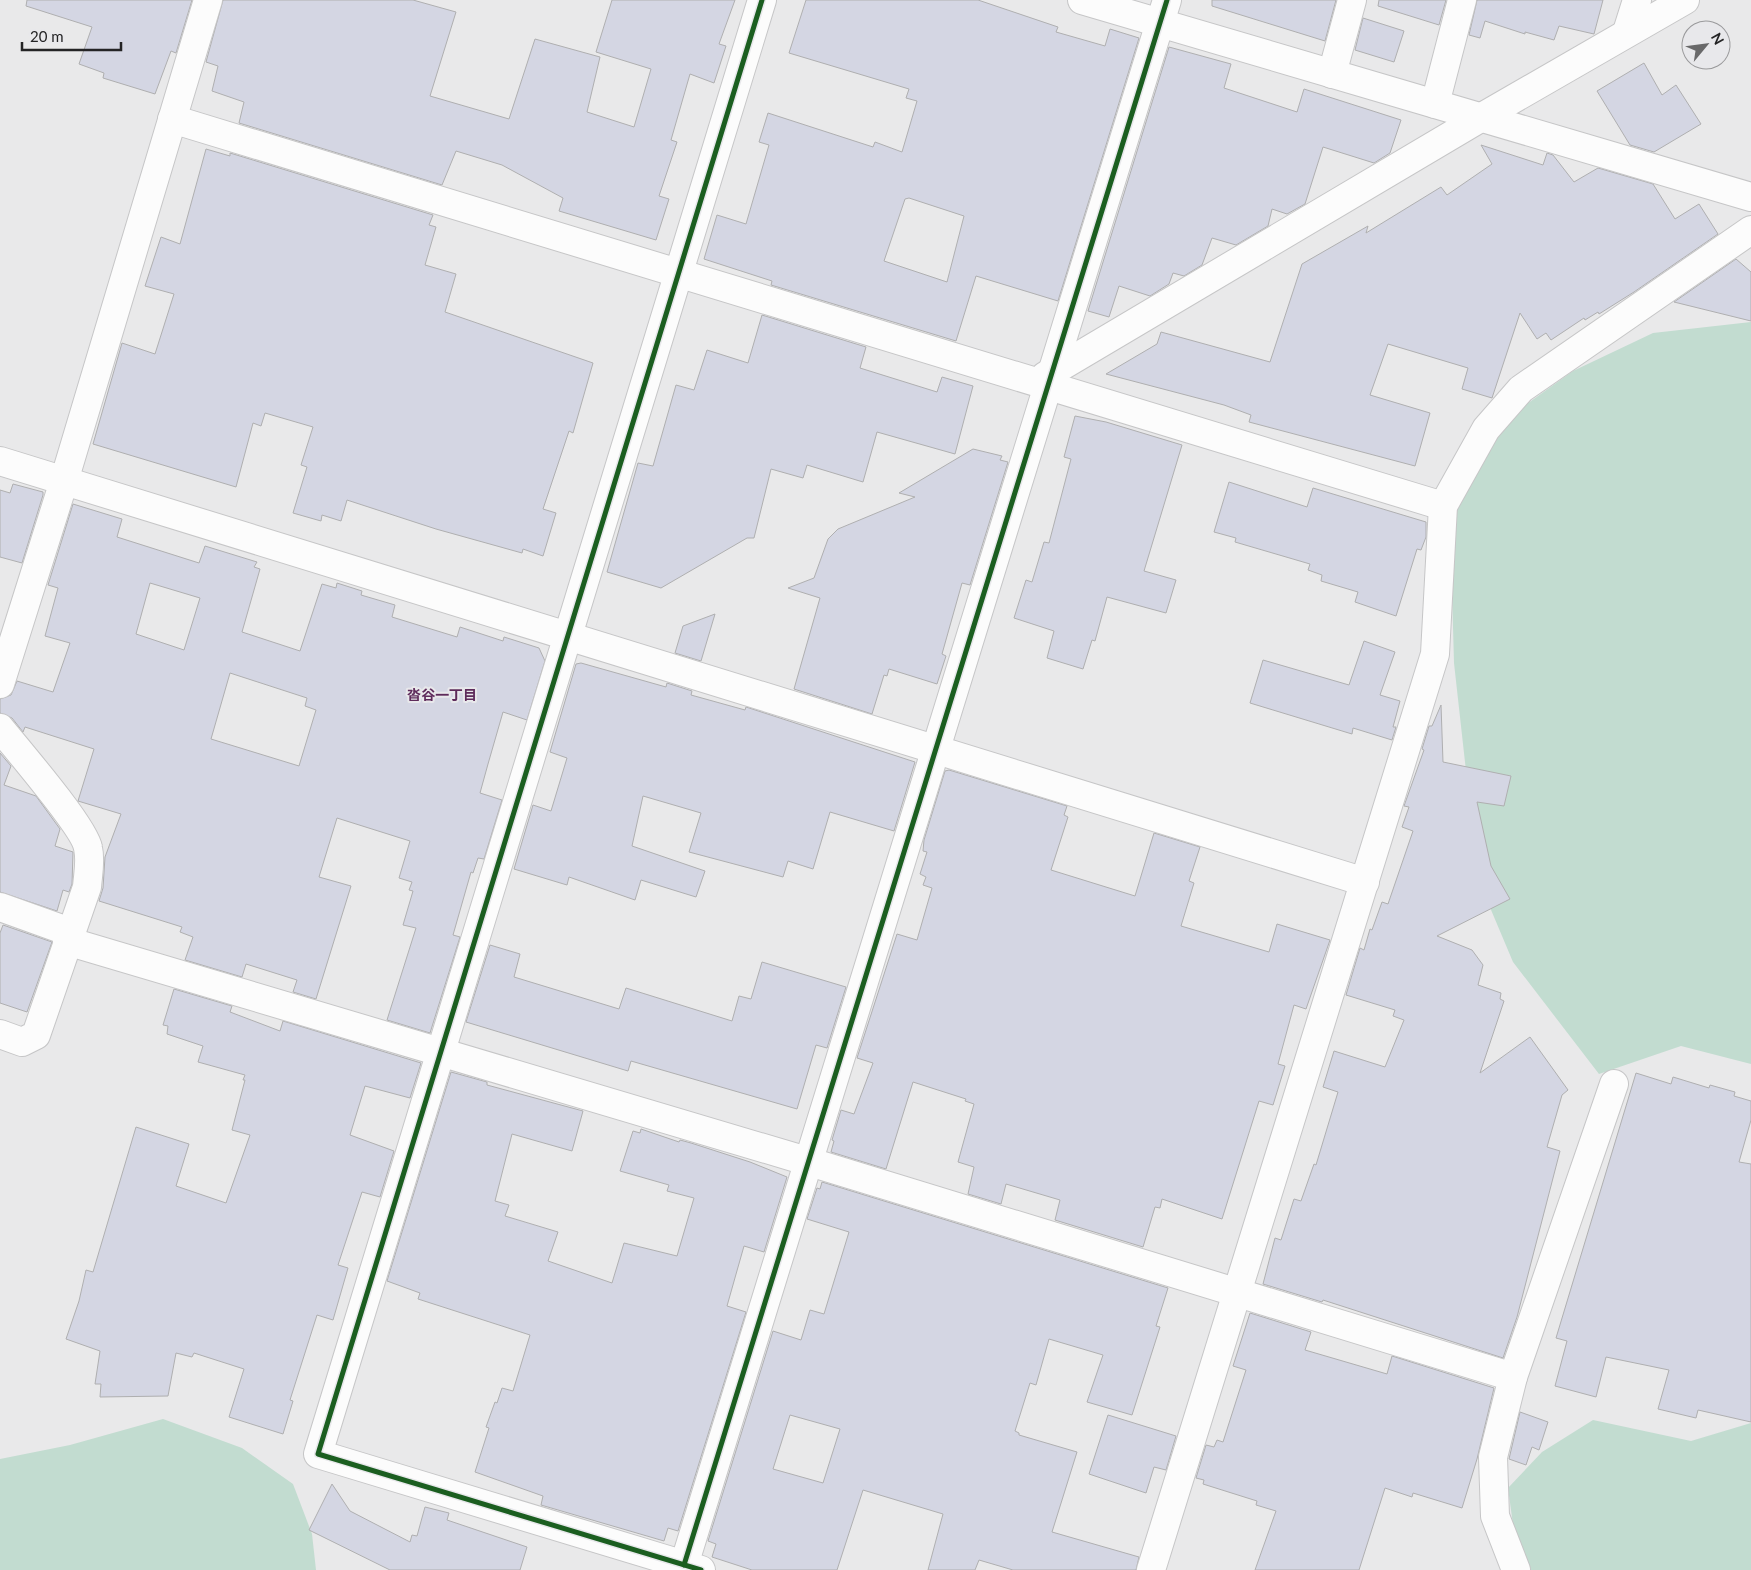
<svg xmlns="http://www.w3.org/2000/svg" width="1751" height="1570" font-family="Lato,'Noto Sans JP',sans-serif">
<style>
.green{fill:#c2dcd0}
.building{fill:#d4d6e3;stroke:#afafb0;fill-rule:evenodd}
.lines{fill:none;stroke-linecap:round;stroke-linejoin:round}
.minor-casing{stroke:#c6c6c7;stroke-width:30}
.minor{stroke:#fcfcfc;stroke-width:28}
.cycleway-casing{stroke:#e8e8eb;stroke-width:8}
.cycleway{stroke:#1b5e20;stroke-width:5}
.labels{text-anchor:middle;stroke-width:4;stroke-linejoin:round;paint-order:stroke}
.neighbourhood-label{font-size:14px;font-weight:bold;fill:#5e2b5b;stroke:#e8e8eb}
</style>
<rect width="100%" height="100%" fill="#e9e9ea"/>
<!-- green -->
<g class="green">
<path d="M 1751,322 L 1751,1064 L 1681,1046 L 1599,1074 L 1513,962 L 1478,879 L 1454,663 L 1450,518 L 1507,418 L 1573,371 L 1653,333 Z"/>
<path d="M 163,1419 L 242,1448 L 293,1484 L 312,1534 L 316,1570 L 0,1570 L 0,1459 L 70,1445 Z"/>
<path d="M 1593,1420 L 1691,1441 L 1751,1423 L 1751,1570 L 1527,1570 L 1515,1539 L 1508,1488 L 1542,1452 Z"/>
</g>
<!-- building -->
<g class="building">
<path d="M 27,0 L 192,0 L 176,53 L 171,51 L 155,94 L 103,78 L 104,73 L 79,64 L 92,27 L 26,6 Z"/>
<path d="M 223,0 L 413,0 L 456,12 L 430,96 L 509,119 L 535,39 L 600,57 L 587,112 L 634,127 L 651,69 L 596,52 L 612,0 L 735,0 L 719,44 L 726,46 L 714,83 L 690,74 L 671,140 L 677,142 L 659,196 L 669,199 L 656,240 L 559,211 L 563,198 L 502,165 L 456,151 L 442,185 L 239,123 L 244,102 L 212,91 L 218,66 L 206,62 Z"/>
<path d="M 806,0 L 978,0 L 1058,27 L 1056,32 L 1105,46 L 1110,29 L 1139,38 L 1058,301 L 976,276 L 956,341 L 771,285 L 772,281 L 704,259 L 717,215 L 746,224 L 769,145 L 759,142 L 768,113 L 873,147 L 875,142 L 902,152 L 917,101 L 906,98 L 909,89 L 789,53 ZM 909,198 L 964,216 L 947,282 L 884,261 L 905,199 Z"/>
<path d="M 1212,0 L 1336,0 L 1325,41 L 1212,6 Z"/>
<path d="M 1379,0 L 1446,0 L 1439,25 L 1378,6 Z"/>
<path d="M 1477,0 L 1603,0 L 1594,34 L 1559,26 L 1554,40 L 1525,32 L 1525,34 L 1485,21 L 1480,38 L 1469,35 Z"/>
<path d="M 1363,18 L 1404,31 L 1394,62 L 1355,50 Z"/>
<path d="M 1169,47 L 1231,64 L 1224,88 L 1297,112 L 1304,89 L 1401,120 L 1390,153 L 1374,163 L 1323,147 L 1305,204 L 1287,214 L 1272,209 L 1268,226 L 1236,245 L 1212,238 L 1202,265 L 1184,276 L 1173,273 L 1169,284 L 1150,296 L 1119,286 L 1109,317 L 1088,311 Z"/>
<path d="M 1644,63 L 1662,95 L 1676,85 L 1701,124 L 1654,152 L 1630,145 L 1597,91 Z"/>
<path d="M 1481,145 L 1543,165 L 1547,153 L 1553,155 L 1574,182 L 1598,168 L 1653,184 L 1675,219 L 1699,204 L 1718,234 L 1634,292 L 1599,314 L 1598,312 L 1585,320 L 1584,318 L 1551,340 L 1546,333 L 1537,339 L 1520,313 L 1492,398 L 1462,389 L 1468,368 L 1388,344 L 1370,395 L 1430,413 L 1415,466 L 1249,422 L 1251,415 L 1224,405 L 1106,374 L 1157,344 L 1161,332 L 1270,362 L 1302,264 L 1368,226 L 1366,233 L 1441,187 L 1447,195 L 1492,164 Z"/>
<path d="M 206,149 L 230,156 L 230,153 L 433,215 L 429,225 L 436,227 L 425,265 L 456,274 L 445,312 L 593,363 L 573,433 L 569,431 L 543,509 L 556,513 L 543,556 L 523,549 L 522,553 L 436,529 L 347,500 L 341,521 L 322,515 L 321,521 L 293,513 L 307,467 L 301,465 L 313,427 L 265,413 L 261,426 L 253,423 L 236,487 L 93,444 L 122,343 L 155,354 L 174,294 L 145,286 L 161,237 L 180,244 Z"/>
<path d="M 1736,259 L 1751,272 L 1751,321 L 1674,302 Z"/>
<path d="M 762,315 L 866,347 L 860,368 L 937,392 L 942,377 L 973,386 L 955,454 L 877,432 L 863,482 L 807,465 L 803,478 L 771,469 L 754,538 L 747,538 L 661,588 L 607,572 L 638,463 L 653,466 L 676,385 L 694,390 L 707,350 L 748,363 Z"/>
<path d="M 1075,416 L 1106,422 L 1182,445 L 1144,571 L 1176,580 L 1166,613 L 1107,597 L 1095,641 L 1092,640 L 1083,669 L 1047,658 L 1054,631 L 1014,618 L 1026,580 L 1032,582 L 1044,542 L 1049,543 L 1071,459 L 1064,457 Z"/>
<path d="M 973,449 L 1002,456 L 1000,460 L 1008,462 L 970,585 L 962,583 L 942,654 L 946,656 L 937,684 L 889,669 L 887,676 L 884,675 L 872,714 L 794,689 L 820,598 L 788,588 L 814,578 L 828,539 L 838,529 L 915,497 L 899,493 Z"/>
<path d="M 1229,482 L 1307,507 L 1313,488 L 1426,522 L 1426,537 L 1421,550 L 1417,549 L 1396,616 L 1355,602 L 1358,592 L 1321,581 L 1322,575 L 1308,570 L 1310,564 L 1235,542 L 1236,538 L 1214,532 Z"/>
<path d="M 13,484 L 43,492 L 43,495 L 22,563 L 0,557 L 0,490 L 10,493 Z"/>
<path d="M 73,504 L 122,519 L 117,537 L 199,563 L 205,546 L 257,562 L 254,567 L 260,569 L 242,632 L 300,651 L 322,584 L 336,588 L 337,583 L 362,591 L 361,595 L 395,605 L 392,617 L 457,637 L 460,627 L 503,641 L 504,637 L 539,648 L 545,661 L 527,720 L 503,712 L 488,764 L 480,793 L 502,800 L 484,859 L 478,858 L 473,873 L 471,872 L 453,935 L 460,937 L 430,1033 L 387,1020 L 416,928 L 403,925 L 413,891 L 409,890 L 412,882 L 399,878 L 410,841 L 337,818 L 319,877 L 351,886 L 316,999 L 293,992 L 297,980 L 246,964 L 242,977 L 185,960 L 193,937 L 180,932 L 182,927 L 99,901 L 103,888 L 105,857 L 121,814 L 78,801 L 94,749 L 25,727 L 23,732 L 12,718 L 0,713 L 0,699 L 11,695 L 17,681 L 53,692 L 70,643 L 45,636 L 58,588 L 48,585 ZM 150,583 L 200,598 L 184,650 L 136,634 ZM 230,673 L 307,698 L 305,706 L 316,710 L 299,766 L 211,739 Z"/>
<path d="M 715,614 L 701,661 L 675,653 L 683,626 Z"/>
<path d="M 1364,641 L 1395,652 L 1380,695 L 1400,701 L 1393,727 L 1396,727 L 1392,740 L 1353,728 L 1352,734 L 1250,703 L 1263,660 L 1349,685 Z"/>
<path d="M 581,663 L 666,687 L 667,683 L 692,691 L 691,695 L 745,710 L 746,707 L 915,762 L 894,831 L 830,812 L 813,869 L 788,861 L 783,877 L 689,852 L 701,813 L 643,796 L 632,846 L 705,871 L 696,897 L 641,880 L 635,900 L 569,877 L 567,885 L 514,869 L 533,805 L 551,811 L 567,758 L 550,752 L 576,664 Z"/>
<path d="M 1441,705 L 1443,762 L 1511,776 L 1504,806 L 1477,802 L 1491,866 L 1510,899 L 1437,936 L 1472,950 L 1483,965 L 1478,985 L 1501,993 L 1500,999 L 1504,1001 L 1480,1073 L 1530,1037 L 1568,1090 L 1562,1095 L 1547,1147 L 1560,1151 L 1517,1317 L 1503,1358 L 1323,1300 L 1322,1302 L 1263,1284 L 1275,1238 L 1281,1240 L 1294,1199 L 1301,1201 L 1314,1164 L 1316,1165 L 1338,1092 L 1323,1087 L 1334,1051 L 1385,1067 L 1404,1020 L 1393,1016 L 1395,1010 L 1346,995 L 1360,948 L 1364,950 L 1370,929 L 1372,930 L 1382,902 L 1388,904 L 1413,831 L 1402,827 L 1409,807 L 1404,806 L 1424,750 L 1422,749 L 1429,726 L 1432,726 Z"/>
<path d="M 0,753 L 11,766 L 4,785 L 36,796 L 60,829 L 55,846 L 73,852 L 72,884 L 69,892 L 63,890 L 57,911 L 0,892 Z"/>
<path d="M 949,770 L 1067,806 L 1064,815 L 1068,817 L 1051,870 L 1135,896 L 1154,833 L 1200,847 L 1189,881 L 1194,883 L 1181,926 L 1269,952 L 1277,924 L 1330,940 L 1306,1009 L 1294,1005 L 1278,1064 L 1285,1066 L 1273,1105 L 1259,1101 L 1222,1219 L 1162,1199 L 1160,1208 L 1155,1207 L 1143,1247 L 1055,1220 L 1060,1200 L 1006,1184 L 1001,1204 L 968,1194 L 974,1167 L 958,1162 L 974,1104 L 965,1101 L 966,1099 L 913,1082 L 886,1169 L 831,1152 L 834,1141 L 832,1140 L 841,1110 L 854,1114 L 873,1063 L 857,1058 L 897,934 L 917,940 L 932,888 L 923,885 L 926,877 L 920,874 L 927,852 L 923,851 L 924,840 L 945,771 Z"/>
<path d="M 3,925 L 52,942 L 27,1012 L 0,1003 L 0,933 Z"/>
<path d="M 490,945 L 520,954 L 514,977 L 619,1009 L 626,988 L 732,1021 L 739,996 L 751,999 L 762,962 L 846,987 L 827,1048 L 816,1045 L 797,1109 L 631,1061 L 628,1071 L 466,1022 Z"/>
<path d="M 174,989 L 232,1006 L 230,1012 L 280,1031 L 283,1021 L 421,1063 L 410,1098 L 365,1086 L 350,1135 L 394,1151 L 380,1197 L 362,1192 L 338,1265 L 348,1268 L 333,1320 L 317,1315 L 290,1400 L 293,1401 L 283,1434 L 229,1417 L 244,1369 L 194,1353 L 192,1357 L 176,1353 L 168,1396 L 100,1397 L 101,1384 L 95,1384 L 100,1351 L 66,1339 L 79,1301 L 86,1270 L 93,1272 L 136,1127 L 189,1144 L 176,1186 L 226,1203 L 250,1135 L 232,1130 L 245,1080 L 243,1080 L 245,1075 L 198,1062 L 203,1046 L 167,1034 L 168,1026 L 163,1025 Z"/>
<path d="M 451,1072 L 487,1082 L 487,1085 L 583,1111 L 572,1151 L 512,1134 L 495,1201 L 509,1205 L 505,1216 L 558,1232 L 548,1261 L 612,1283 L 624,1243 L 677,1256 L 694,1198 L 667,1191 L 669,1185 L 620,1171 L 633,1131 L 640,1133 L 641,1129 L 679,1142 L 680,1140 L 691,1143 L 750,1162 L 787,1177 L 764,1252 L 744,1246 L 727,1306 L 746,1312 L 678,1531 L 668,1528 L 664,1541 L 541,1505 L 543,1496 L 475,1472 L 489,1428 L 486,1427 L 495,1402 L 497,1403 L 502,1388 L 513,1391 L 530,1335 L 418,1299 L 420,1293 L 387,1281 Z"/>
<path d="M 1636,1073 L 1671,1084 L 1673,1077 L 1709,1088 L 1710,1085 L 1735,1092 L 1734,1096 L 1751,1101 L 1751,1120 L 1739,1162 L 1751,1164 L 1751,1422 L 1698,1410 L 1696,1418 L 1658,1409 L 1669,1370 L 1606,1357 L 1596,1397 L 1555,1386 L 1567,1341 L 1556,1338 Z"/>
<path d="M 822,1182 L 1168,1288 L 1156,1326 L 1160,1327 L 1132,1415 L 1087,1402 L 1103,1355 L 1049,1339 L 1036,1385 L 1030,1383 L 1015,1431 L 1019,1433 L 1019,1435 L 1077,1452 L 1052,1532 L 1139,1557 L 1136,1570 L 1013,1570 L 979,1560 L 975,1570 L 928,1570 L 943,1514 L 863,1490 L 837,1570 L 752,1570 L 712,1557 L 716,1544 L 708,1541 L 773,1331 L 801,1340 L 810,1310 L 824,1314 L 849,1232 L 807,1219 L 817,1188 L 820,1189 ZM 790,1415 L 840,1429 L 823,1483 L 773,1469 Z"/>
<path d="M 1250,1313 L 1311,1332 L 1305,1350 L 1387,1374 L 1392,1356 L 1494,1388 L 1477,1459 L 1462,1508 L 1413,1493 L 1412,1497 L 1385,1488 L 1359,1570 L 1255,1570 L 1276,1511 L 1256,1505 L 1257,1501 L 1203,1484 L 1204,1480 L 1196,1478 L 1206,1445 L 1214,1447 L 1217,1440 L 1223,1442 L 1246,1370 L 1233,1366 Z"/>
<path d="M 1520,1412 L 1548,1422 L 1539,1450 L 1532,1447 L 1526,1465 L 1509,1459 Z"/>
<path d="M 1108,1415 L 1176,1436 L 1166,1470 L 1154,1467 L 1146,1493 L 1089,1474 Z"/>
<path d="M 332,1484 L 350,1511 L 410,1542 L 412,1535 L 417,1536 L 425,1507 L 449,1513 L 447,1520 L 527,1547 L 520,1570 L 390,1570 L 309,1530 Z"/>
</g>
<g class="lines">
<defs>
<g id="minor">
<path d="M 1082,0 L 1751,197"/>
<path d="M 1627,32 L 1637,0"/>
<path d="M 1332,74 L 1352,0"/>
<path d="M 1435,104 L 1462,0"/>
<path d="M 172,119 L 1443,506"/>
<path d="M 1045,376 L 1482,117 L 1685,0"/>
<path d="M 0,461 L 1365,882"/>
<path d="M 0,684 L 64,481 L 208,0"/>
<path d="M 0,728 C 17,749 85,828 88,848 C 91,861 88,874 87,887 L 36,1035 L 22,1042 L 0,1034"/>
<path d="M 0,907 L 70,932"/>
<path d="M 67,941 L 810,1162 L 1513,1377"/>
<path d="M 684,1565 L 1167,0"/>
<path d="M 701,1570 L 318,1454 C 464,969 618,486 762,0"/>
<path d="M 1151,1570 L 1435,654 L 1443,506 L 1486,429 L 1521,389 L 1751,230"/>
<path d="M 1516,1570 L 1495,1516 L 1493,1457 L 1513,1377 L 1614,1084"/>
</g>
</defs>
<!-- minor casing -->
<use href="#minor" class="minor-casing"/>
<!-- minor -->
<use href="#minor" class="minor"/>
<defs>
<g id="cycleway">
<path d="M 684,1565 L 1167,0"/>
<path d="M 701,1570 L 318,1454 C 464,969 618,486 762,0"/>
</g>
</defs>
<!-- cycleway casing -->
<use href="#cycleway" class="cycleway-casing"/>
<!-- cycleway -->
<use href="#cycleway" class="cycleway"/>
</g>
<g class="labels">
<!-- neighbourhood labels -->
<g class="neighbourhood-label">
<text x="442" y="700">沓谷一丁目</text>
</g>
</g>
<!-- north arrow -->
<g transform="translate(1706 45) rotate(61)"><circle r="24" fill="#e8e8eb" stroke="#9a9a9c"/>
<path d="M0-4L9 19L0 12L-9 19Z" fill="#69696a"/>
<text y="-8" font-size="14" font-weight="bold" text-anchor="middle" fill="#242425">N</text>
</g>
<!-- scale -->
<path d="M22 42v8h99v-8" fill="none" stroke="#242425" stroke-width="2.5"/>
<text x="30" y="42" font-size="15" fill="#242425" stroke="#e8e8eb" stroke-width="4" paint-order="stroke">20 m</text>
</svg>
